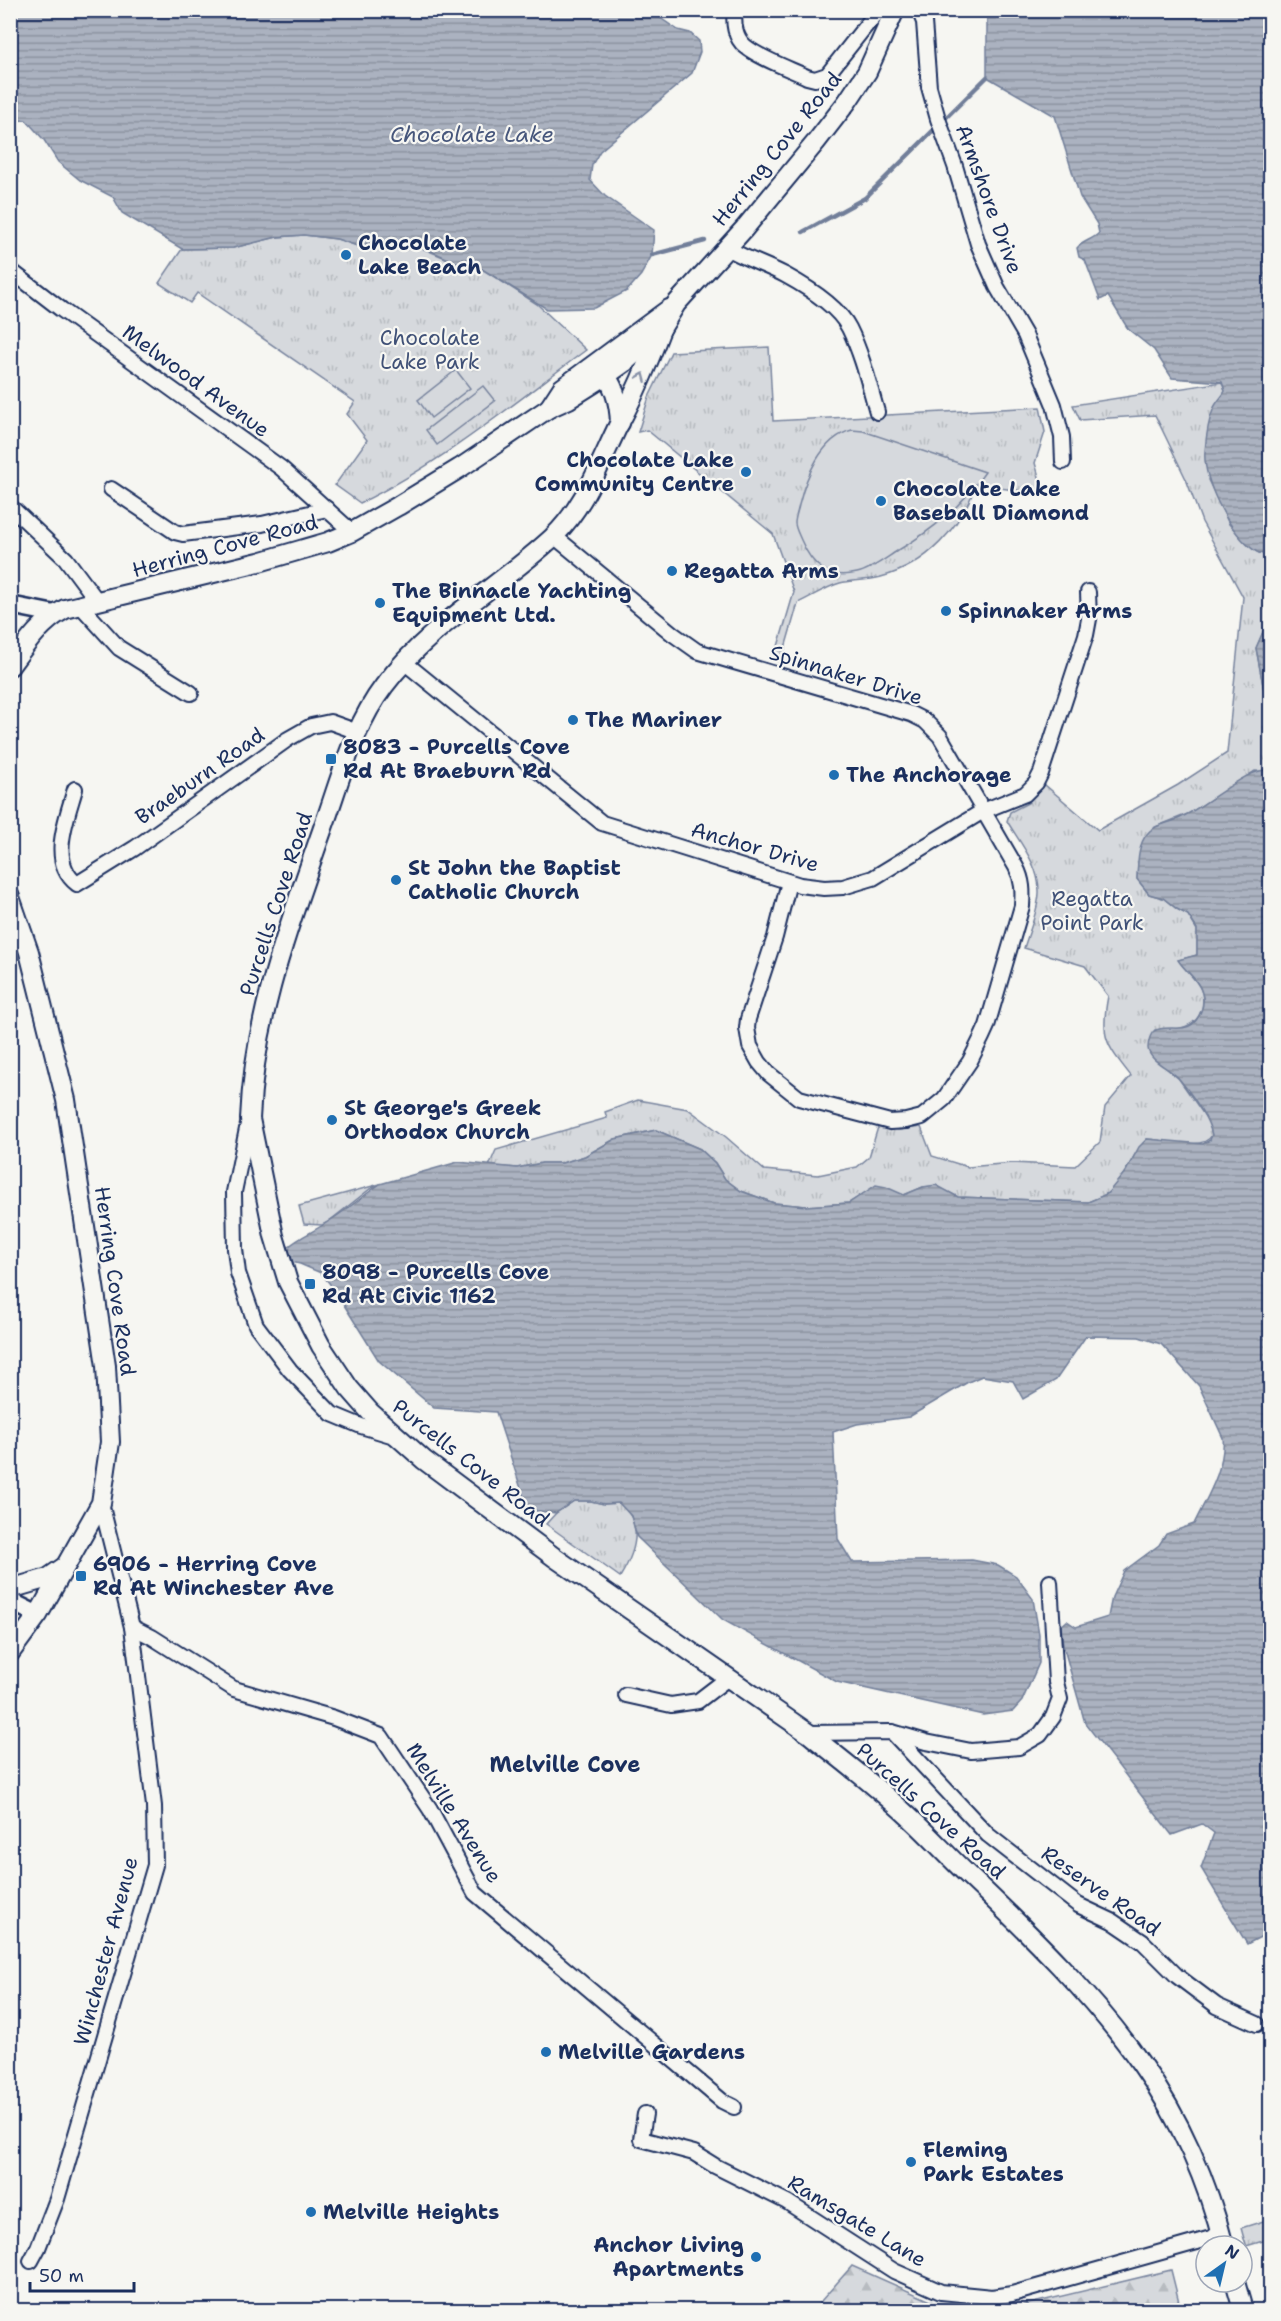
<svg xmlns="http://www.w3.org/2000/svg" width="1281" height="2321" font-family="'Shantell Sans',sans-serif">
<style>
.forest{fill:url(#forest-firs);stroke:#78849e;stroke-width:1.5}
.park{fill:url(#park-tufts);stroke:#78849e;stroke-width:1.5}
.pitch{fill:#d6d9dd;stroke:#78849e;stroke-width:1.5}
.water{fill:url(#water-rules);stroke:#717e99;stroke-width:1.5}
.lines{fill:none;stroke-linecap:round;stroke-linejoin:round}
.stream{stroke:#717e99;stroke-width:4.5}
.minor-casing{stroke:#1b2f5e;stroke-width:18}
.tertiary-casing{stroke:#1b2f5e;stroke-width:21}
.secondary-casing{stroke:#1b2f5e;stroke-width:22}
.minor{stroke:#f6f6f2;stroke-width:14}
.tertiary{stroke:#f6f6f2;stroke-width:16}
.secondary{stroke:#f6f6f2;stroke-width:18}
.oneway{stroke:#8892a8}
.poi-dot{fill:#1f6fb2;stroke:#f6f6f2;stroke-width:2}
.labels{text-anchor:middle;stroke-width:4.5;stroke-linejoin:round;paint-order:stroke}
.street-label{font-size:21px;fill:#1b2f5e;stroke:#f6f6f2}
.poi-label{font-size:21px;font-weight:bold;fill:#1b2f5e;stroke:#f6f6f2;text-anchor:start}
.park-label{font-size:21px;fill:#405177;stroke:#f6f6f2}
.water-label{font-size:22px;font-style:italic;fill:#46567b;stroke:#f6f6f2}
.neighbourhood-label{font-size:22px;font-weight:bold;fill:#1b2f5e;stroke:#f6f6f2}
</style>
<defs>
<pattern id="forest-firs" width="22" height="20" patternUnits="userSpaceOnUse" patternTransform="scale(1.5)"><rect width="22" height="20" fill="#d6d9dd"/><path d="M5 1l3.5 6h-7zM16 11l3.5 6h-7z" fill="#b7bbc0"/></pattern>
<pattern id="park-tufts" width="24" height="20" patternUnits="userSpaceOnUse" patternTransform="scale(1.5)"><rect width="24" height="20" fill="#d6d9dd"/><path d="M3 7l-1-3M5 7V3M7 7l1-3M15 17l-1-3M17 17v-4M19 17l1-3" fill="none" stroke="#b7bbc0"/></pattern>
<pattern id="water-rules" width="6" height="5" patternUnits="userSpaceOnUse" patternTransform="scale(1.5)"><rect width="6" height="5" fill="#abb2c0"/><path d="M0 2.5h6" fill="none" stroke="#8a919f"/></pattern>
</defs>
<rect width="100%" height="100%" fill="#f6f6f2"/>
<filter id="ink" filterUnits="userSpaceOnUse"><feTurbulence type="fractalNoise" baseFrequency=".0167" numOctaves="2"/><feDisplacementMap in="SourceGraphic" scale="12" xChannelSelector="R" yChannelSelector="G"/><feConvolveMatrix kernelMatrix="1 2 1 2 8 2 1 2 1" color-interpolation-filters="sRGB"/></filter>
<g filter="url(#ink)">
<!-- forest -->
<g class="forest">
<path d="M 852,2266 L 951,2310 L 813,2310 Z"/>
<path d="M 1171,2270 L 1181,2310 L 1004,2310 Z"/>
</g>
<!-- park -->
<g class="park">
<path d="M 304,235 L 337,239 L 358,246 L 392,244 L 417,246 L 455,262 L 468,264 L 482,269 L 537,304 L 586,350 C 513,404 442,463 360,503 L 335,485 L 367,440 L 347,414 L 355,402 L 197,293 L 190,303 L 159,283 L 182,249 L 233,248 L 277,237 Z"/>
<path d="M 769,347 L 773,421 L 1040,407 L 1045,432 L 1035,463 L 1042,487 L 1031,492 L 976,485 C 960,528 927,565 881,577 C 867,581 853,580 840,583 C 826,587 811,597 798,603 L 781,662 L 774,660 L 794,592 L 773,534 L 647,430 L 638,432 L 649,397 L 671,352 Z"/>
<path d="M 1222,382 L 1225,391 L 1208,480 L 1229,524 L 1249,546 L 1259,553 L 1270,555 L 1270,616 L 1256,648 L 1270,722 L 1270,772 L 1255,771 L 1190,813 L 1155,827 L 1138,862 L 1137,879 L 1149,894 L 1163,898 L 1177,909 L 1188,915 L 1197,930 L 1197,955 L 1179,960 C 1185,971 1196,978 1201,990 C 1204,996 1203,1003 1202,1009 C 1195,1031 1174,1029 1155,1030 L 1153,1057 L 1179,1079 L 1209,1122 L 1212,1135 C 1203,1152 1164,1139 1147,1139 C 1131,1154 1125,1181 1106,1194 C 1101,1197 1094,1200 1088,1202 L 958,1197 L 936,1186 L 923,1187 L 904,1195 L 876,1186 L 849,1203 L 806,1206 L 774,1203 L 741,1191 L 725,1179 L 715,1163 L 700,1149 L 656,1130 L 615,1139 L 585,1156 L 562,1163 L 542,1163 L 517,1168 L 489,1166 L 496,1150 L 607,1118 L 605,1112 L 638,1100 L 688,1109 L 726,1137 L 764,1170 L 818,1175 L 857,1167 L 869,1157 L 878,1127 L 899,1130 L 921,1127 L 932,1156 L 968,1167 L 1012,1163 L 1075,1166 L 1100,1142 L 1105,1107 L 1131,1076 C 1106,1044 1100,1038 1108,996 L 1085,966 L 1024,948 C 1029,931 1038,912 1039,893 C 1040,866 1020,843 1007,821 L 1010,812 L 1028,803 L 1045,785 L 1098,830 L 1178,785 L 1227,753 L 1243,597 L 1202,522 L 1186,479 L 1155,415 L 1080,420 L 1073,405 Z"/>
<path d="M 380,1184 L 370,1189 L 328,1222 L 322,1225 L 304,1224 L 299,1206 Z"/>
<path d="M 574,1501 L 591,1501 L 604,1504 L 619,1503 C 645,1523 635,1553 620,1577 L 546,1524 L 556,1513 Z"/>
<path d="M 1270,2219 L 1270,2239 L 1246,2246 L 1241,2228 Z"/>
</g>
<!-- pitch -->
<g class="pitch">
<path d="M 456,370 L 470,388 L 431,418 L 418,400 Z"/>
<path d="M 483,386 L 495,401 L 437,445 L 426,430 Z"/>
<path d="M 852,430 L 863,431 L 985,472 C 961,507 934,529 897,551 C 886,558 871,570 857,573 C 828,580 812,566 801,540 C 799,535 795,528 795,523 C 795,518 798,510 799,505 C 806,477 821,438 852,430 Z"/>
</g>
<!-- water -->
<g class="water">
<path d="M 10,11 L 650,11 L 678,30 L 690,33 L 699,41 L 700,52 L 692,73 L 600,151 L 592,165 L 590,180 L 605,196 L 654,230 L 652,255 L 641,275 L 627,291 L 594,308 L 547,309 L 482,269 L 468,264 L 455,262 L 429,250 L 410,245 L 372,244 L 357,246 L 337,239 L 304,235 L 277,237 L 233,248 L 182,249 L 122,213 L 113,197 L 80,180 L 58,162 L 44,140 L 26,120 L 11,121 Z"/>
<path d="M 987,11 L 1270,11 L 1270,555 C 1266,554 1261,554 1257,552 C 1231,537 1202,480 1205,451 C 1206,438 1208,422 1213,410 C 1216,401 1222,398 1225,391 L 1222,382 L 1172,378 L 1154,350 L 1128,329 L 1108,296 L 1100,300 L 1085,260 L 1079,257 L 1077,248 C 1083,241 1092,240 1099,233 L 1097,224 L 1080,197 L 1055,116 L 987,77 Z"/>
<path d="M 1270,616 L 1270,722 L 1256,648 Z"/>
<path d="M 1264,770 L 1270,772 L 1270,1932 L 1247,1944 L 1201,1868 L 1214,1833 L 1202,1824 L 1172,1835 L 1085,1723 L 1063,1645 L 1061,1626 L 1067,1621 L 1076,1627 L 1108,1617 L 1112,1597 L 1124,1571 L 1159,1545 L 1166,1534 L 1194,1524 C 1206,1499 1226,1467 1223,1438 L 1199,1386 L 1161,1344 L 1139,1337 L 1086,1336 L 1056,1380 L 1023,1399 L 1013,1381 L 982,1376 L 968,1382 L 909,1417 L 857,1424 L 833,1432 L 838,1539 L 852,1562 L 972,1560 L 998,1565 L 1016,1576 L 1033,1599 L 1039,1634 L 1039,1663 L 1022,1701 L 1013,1711 L 983,1715 L 837,1682 L 723,1620 L 637,1537 L 631,1516 L 619,1503 L 604,1504 L 591,1501 L 574,1501 L 556,1513 L 528,1510 L 496,1412 L 434,1408 L 379,1361 L 334,1289 L 321,1273 L 300,1264 L 287,1261 L 288,1247 C 301,1236 315,1231 329,1221 C 347,1210 363,1196 380,1184 L 458,1162 L 517,1168 L 542,1163 L 562,1163 L 585,1156 L 615,1139 L 656,1130 L 700,1149 L 715,1163 L 725,1179 L 741,1191 L 774,1203 L 806,1206 L 849,1203 L 876,1185 L 886,1187 L 904,1195 L 923,1187 L 936,1185 L 958,1197 L 1088,1202 L 1107,1194 L 1126,1171 L 1139,1147 L 1147,1139 L 1203,1144 L 1210,1140 L 1212,1135 C 1208,1116 1192,1095 1180,1080 C 1172,1069 1149,1062 1148,1048 C 1148,1043 1150,1034 1154,1031 C 1170,1022 1191,1039 1201,1011 C 1203,1006 1204,999 1202,993 C 1199,980 1185,971 1178,960 L 1197,955 L 1197,929 L 1188,915 L 1177,909 L 1163,898 L 1149,894 L 1137,879 C 1138,864 1137,846 1147,834 C 1155,824 1168,824 1180,818 C 1205,807 1239,774 1264,770 Z"/>
</g>
<g class="lines">
<!-- stream -->
<g class="stream">
<path d="M 803,232 L 865,198 L 987,77"/>
<path d="M 652,255 L 705,241"/>
</g>
<defs>
<g id="minor">
<path d="M 735,10 C 733,23 735,38 745,46 C 759,58 790,69 807,77 L 815,79 L 827,75 L 868,23 L 880,10"/>
<path d="M 919,10 L 924,22 L 929,87 L 938,119 L 955,166 L 978,244 L 997,287 L 1025,335 L 1054,405 L 1062,437 L 1063,462"/>
<path d="M 727,248 C 746,259 766,265 785,275 C 807,287 838,306 849,328 C 862,354 869,384 877,412"/>
<path d="M 10,270 L 62,310 L 281,468 L 352,532"/>
<path d="M 111,489 L 175,532 L 183,534 L 262,524 L 327,509"/>
<path d="M 10,506 L 66,559 L 98,602"/>
<path d="M 554,536 L 673,634 L 697,651 L 911,714 L 925,721 L 940,736 L 1016,867 C 1023,880 1023,892 1022,906 L 987,1026 L 982,1037 L 970,1061 L 944,1099 L 922,1117 L 906,1121 L 890,1122 L 799,1098 L 769,1074 L 759,1062 L 750,1046 L 747,1028 L 748,1019 L 775,937 L 789,882"/>
<path d="M 81,606 L 119,648 L 191,693"/>
<path d="M 404,662 L 602,823 L 800,885 L 824,888 L 843,887 L 873,878 L 983,811 L 1025,794 L 1036,783 L 1041,773 L 1086,635 L 1089,619 L 1088,592"/>
<path d="M 75,789 C 67,818 48,862 77,884 L 135,848 L 288,739 L 311,726 L 330,722 L 358,732"/>
<path d="M 248,1124 L 234,1192 L 235,1249 L 238,1273 L 256,1325 L 290,1370 L 332,1414 L 361,1426 L 394,1436"/>
<path d="M 132,1627 L 152,1637 L 234,1689 L 334,1718 L 381,1736 L 430,1809 L 475,1893 L 722,2101 L 734,2107"/>
<path d="M 626,1695 L 671,1705 L 698,1701 L 728,1678"/>
<path d="M 892,1732 L 988,1835 L 1078,1905 L 1112,1921 L 1143,1942 L 1177,1976 L 1217,2006 L 1257,2024"/>
<path d="M 808,1733 L 892,1732 L 926,1742 L 971,1751 L 1019,1747 L 1040,1735 L 1053,1717 L 1060,1699 L 1056,1682 L 1050,1582"/>
<path d="M 645,2114 L 641,2139 L 694,2153 L 715,2166 L 787,2202 L 894,2271 L 941,2292 L 992,2297 L 1012,2294 L 1222,2235"/>
<path d="M 31,2261 L 38,2248 L 57,2199 L 155,1865 L 154,1806 L 132,1627 L 101,1503"/>
</g>
<g id="tertiary">
<path d="M 10,605 L 55,614"/>
<path d="M 10,1601 L 38,1615"/>
</g>
<g id="secondary">
<path d="M 661,329 C 649,361 636,392 620,422 C 600,462 586,505 553,537 C 498,588 429,625 384,686 C 353,727 341,778 324,825 C 290,923 254,1014 250,1119 L 274,1236 L 288,1282 L 321,1346 L 349,1388 L 370,1412 L 424,1460 L 554,1557 L 808,1733 C 841,1759 875,1785 906,1814 C 927,1833 947,1855 967,1874 C 1028,1932 1095,1997 1142,2065 C 1180,2118 1208,2183 1224,2246"/>
<path d="M 600,367 C 614,385 619,400 620,423"/>
<path d="M 549,408 L 562,388 L 669,309"/>
<path d="M 10,666 C 26,644 41,622 65,609 L 259,562 L 328,542 L 352,532 L 398,506 L 460,468 L 549,408 L 569,399 L 607,375 L 624,363 L 661,329 L 676,304 L 744,229 L 816,142 L 847,102 L 867,72 L 895,10"/>
<path d="M 10,897 L 29,952 L 66,1100 L 106,1366 L 110,1442 L 101,1503 L 38,1615 L 10,1653"/>
<path d="M 10,1589 L 48,1578 L 64,1567"/>
<path d="M 1235,2282 L 1243,2310"/>
</g>
</defs>
<!-- minor casing -->
<use href="#minor" class="minor-casing"/>
<!-- tertiary casing -->
<use href="#tertiary" class="tertiary-casing"/>
<!-- secondary casing -->
<use href="#secondary" class="secondary-casing"/>
<!-- minor -->
<use href="#minor" class="minor"/>
<!-- tertiary -->
<use href="#tertiary" class="tertiary"/>
<!-- secondary -->
<use href="#secondary" class="secondary"/>
</g>
<!-- one-way arrows -->
<defs><path id="oneway-chevron" d="M-2-3.5L2.5 0L-2 3.5" fill="none" stroke-width="1.6" stroke-linecap="round" stroke-linejoin="round" transform="scale(1.5)"/></defs>
<use class="oneway" href="#oneway-chevron" transform="translate(642 377) rotate(-67)"/>
</g>
<!-- markers -->
<g class="poi-dot">
<circle cx="346" cy="255" r="6"/>
<circle cx="746" cy="472" r="6"/>
<circle cx="881" cy="501" r="6"/>
<circle cx="672" cy="571" r="6"/>
<circle cx="380" cy="603" r="6"/>
<circle cx="946" cy="611" r="6"/>
<circle cx="573" cy="720" r="6"/>
<rect x="325" y="753" width="12" height="12" rx="3"/>
<circle cx="834" cy="775" r="6"/>
<circle cx="396" cy="880" r="6"/>
<circle cx="332" cy="1120" r="6"/>
<rect x="304" y="1278" width="12" height="12" rx="3"/>
<rect x="75" y="1570" width="12" height="12" rx="3"/>
<circle cx="546" cy="2052" r="6"/>
<circle cx="911" cy="2162" r="6"/>
<circle cx="311" cy="2212" r="6"/>
<circle cx="756" cy="2257" r="6"/>
</g>
<g class="labels">
<!-- street labels -->
<g class="street-label">
<text transform="translate(777 149) rotate(-51)" y="7">Herring Cove Road</text>
<text transform="translate(989 199) rotate(70)" y="7">Armshore Drive</text>
<text transform="translate(196 381) rotate(36)" y="7">Melwood Avenue</text>
<text transform="translate(225 546) rotate(-15)" y="7">Herring Cove Road</text>
<text transform="translate(846 675) rotate(17)" y="7">Spinnaker Drive</text>
<text transform="translate(200 776) rotate(-35)" y="7">Braeburn Road</text>
<text transform="translate(755 847) rotate(16)" y="7">Anchor Drive</text>
<text transform="translate(276 904) rotate(-72)" y="7">Purcells Cove Road</text>
<text transform="translate(115 1281) rotate(82)" y="7">Herring Cove Road</text>
<text transform="translate(471 1463) rotate(38)" y="7">Purcells Cove Road</text>
<text transform="translate(931 1811) rotate(42)" y="7">Purcells Cove Road</text>
<text transform="translate(454 1813) rotate(58)" y="7">Melville Avenue</text>
<text transform="translate(1101 1891) rotate(35)" y="7">Reserve Road</text>
<text transform="translate(106 1951) rotate(-75)" y="7">Winchester Avenue</text>
<text transform="translate(857 2221) rotate(31)" y="7">Ramsgate Lane</text>
</g>
<!-- poi labels -->
<g class="poi-label">
<text x="358" y="250">Chocolate<tspan x="358" dy="24">Lake Beach</tspan></text>
<text x="734" y="467" text-anchor="end">Chocolate Lake<tspan x="734" dy="24">Community Centre</tspan></text>
<text x="893" y="496">Chocolate Lake<tspan x="893" dy="24">Baseball Diamond</tspan></text>
<text x="684" y="578">Regatta Arms</text>
<text x="392" y="598">The Binnacle Yachting<tspan x="392" dy="24">Equipment Ltd.</tspan></text>
<text x="958" y="618">Spinnaker Arms</text>
<text x="585" y="727">The Mariner</text>
<text x="343" y="754">8083 - Purcells Cove<tspan x="343" dy="24">Rd At Braeburn Rd</tspan></text>
<text x="846" y="782">The Anchorage</text>
<text x="408" y="875">St John the Baptist<tspan x="408" dy="24">Catholic Church</tspan></text>
<text x="344" y="1115">St George's Greek<tspan x="344" dy="24">Orthodox Church</tspan></text>
<text x="322" y="1279">8098 - Purcells Cove<tspan x="322" dy="24">Rd At Civic 1162</tspan></text>
<text x="93" y="1571">6906 - Herring Cove<tspan x="93" dy="24">Rd At Winchester Ave</tspan></text>
<text x="558" y="2059">Melville Gardens</text>
<text x="923" y="2157">Fleming<tspan x="923" dy="24">Park Estates</tspan></text>
<text x="323" y="2219">Melville Heights</text>
<text x="744" y="2252" text-anchor="end">Anchor Living<tspan x="744" dy="24">Apartments</tspan></text>
</g>
<!-- park labels -->
<g class="park-label">
<text x="430" y="345">Chocolate<tspan x="430" dy="24">Lake Park</tspan></text>
<text x="1092" y="906">Regatta<tspan x="1092" dy="24">Point Park</tspan></text>
</g>
<!-- water labels -->
<g class="water-label">
<text x="472" y="142">Chocolate Lake</text>
</g>
<!-- neighbourhood labels -->
<g class="neighbourhood-label">
<text x="565" y="1772">Melville Cove</text>
</g>
</g>
<!-- margin -->
<rect width="1281" height="2321" fill="none" stroke="#f6f6f2" stroke-width="36"/>
<rect x="18" y="18" width="1245" height="2285" fill="none" stroke="#1b2f5e" stroke-width="2" filter="url(#ink)"/>
<!-- north arrow -->
<g transform="translate(1224 2264) rotate(34)"><circle r="28" fill="#f6f6f2" stroke="#9ea6b7" stroke-width="1.5"/>
<path d="M0-4.5L10 22L0 15L-10 22Z" fill="#1f6fb2"/>
<text y="-9" font-size="16" font-weight="bold" text-anchor="middle" fill="#1b2f5e">N</text>
</g>
<!-- scale -->
<path d="M30 2282v9h104v-9" fill="none" stroke="#1b2f5e" stroke-width="3"/>
<text x="39" y="2282" font-size="18" fill="#1b2f5e" stroke="#f6f6f2" stroke-width="4.5" paint-order="stroke">50 m</text>
</svg>
